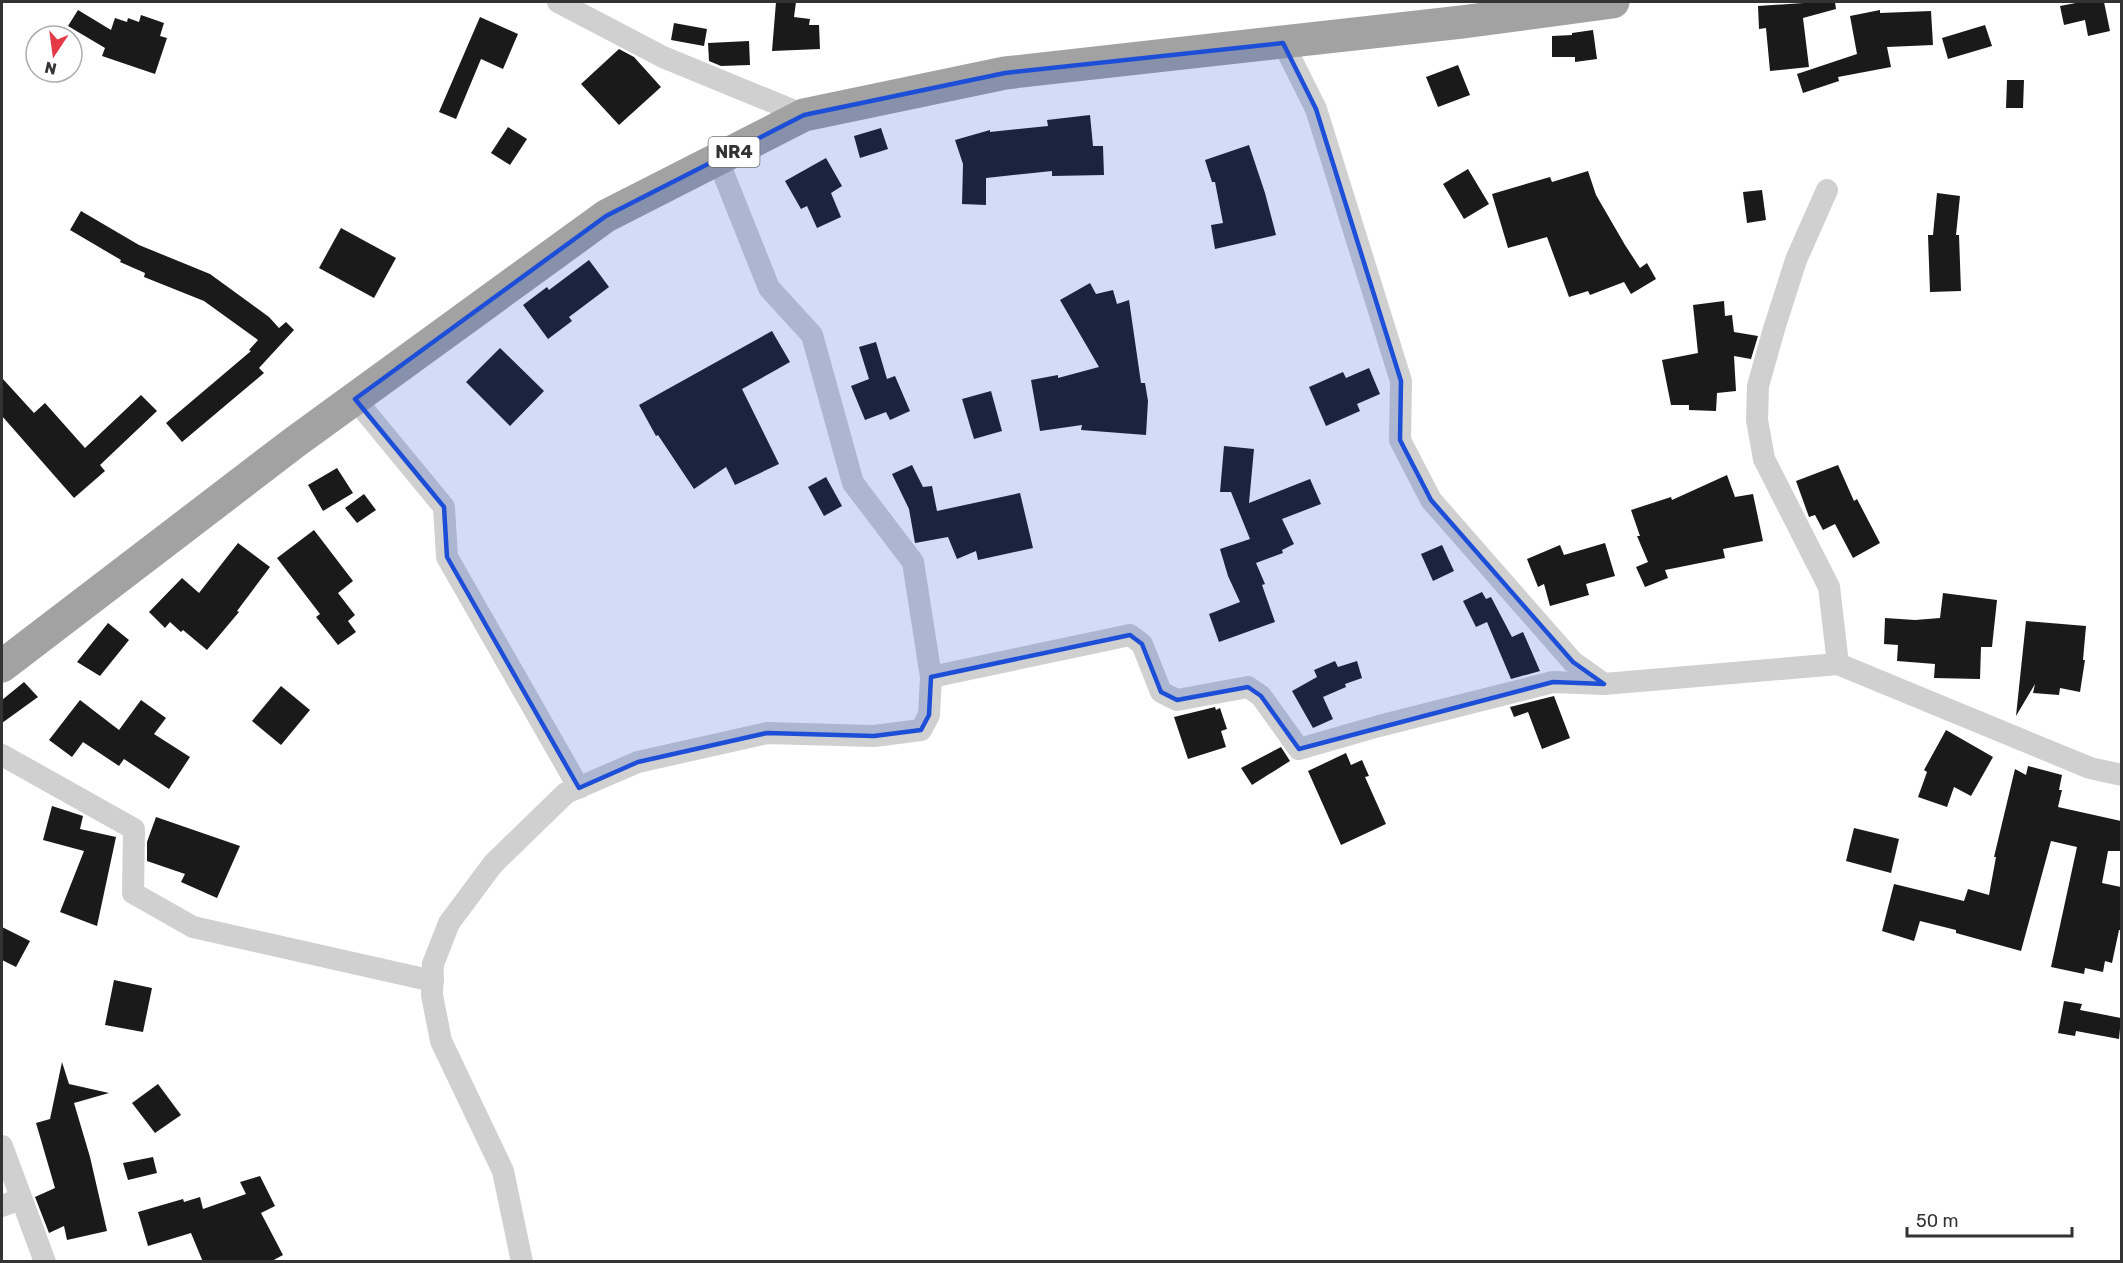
<svg xmlns="http://www.w3.org/2000/svg" width="2123" height="1263" font-family="Rubik,sans-serif">
<style>
.building{fill:#1a1a1a}
.lines{fill:none;stroke-linecap:round;stroke-linejoin:round}
.minor{stroke:#d0d0d0;stroke-width:22}
.trunk{stroke:#a2a2a2;stroke-width:33}
.marked{fill:#1d4ed8;fill-opacity:0.2;stroke:#1d4ed8;stroke-width:4.5;stroke-linejoin:round}
.labels{text-anchor:middle;stroke-width:6;stroke-linejoin:round;paint-order:stroke}
.shield{fill:#fff;stroke:#707070;stroke-width:1.5}
.shield-label{font-size:18px;font-weight:bold;fill:#333}
</style>
<rect width="100%" height="100%" fill="#fff"/>
<!-- building -->
<g class="building">
<path d="M 776,2 L 796,2 L 794,17 L 810,19 L 809,25 L 819,25 L 820,49 L 772,51 Z"/>
<path d="M 1818,2 L 1835,2 L 1836,9 L 1803,18 L 1809,67 L 1770,71 L 1766,28 L 1759,29 L 1758,6 Z"/>
<path d="M 2081,2 L 2104,2 L 2110,31 L 2088,36 L 2085,20 L 2064,25 L 2060,6 Z"/>
<path d="M 78,10 L 111,30 L 115,18 L 127,22 L 128,18 L 139,22 L 141,15 L 164,23 L 160,36 L 167,38 L 155,74 L 102,56 L 105,48 L 68,26 Z"/>
<path d="M 1880,10 L 1880,13 L 1931,11 L 1933,45 L 1887,47 L 1891,67 L 1838,77 L 1839,81 L 1803,93 L 1797,74 L 1857,54 L 1850,16 Z"/>
<path d="M 480,17 L 518,34 L 503,69 L 481,59 L 456,119 L 439,112 Z"/>
<path d="M 674,23 L 707,29 L 704,46 L 671,40 Z"/>
<path d="M 1985,25 L 1992,46 L 1948,59 L 1942,38 Z"/>
<path d="M 1593,30 L 1597,59 L 1575,62 L 1575,57 L 1552,57 L 1552,36 L 1572,35 L 1572,33 Z"/>
<path d="M 749,41 L 750,65 L 721,66 L 709,61 L 708,43 Z"/>
<path d="M 619,49 L 634,57 L 661,87 L 619,125 L 581,84 Z"/>
<path d="M 1458,65 L 1470,95 L 1438,107 L 1426,77 Z"/>
<path d="M 2007,80 L 2024,80 L 2023,108 L 2006,108 Z"/>
<path d="M 1090,115 L 1093,146 L 1103,146 L 1104,175 L 1052,176 L 1052,171 L 986,178 L 986,205 L 962,204 L 963,164 L 955,140 L 990,130 L 990,132 L 1048,126 L 1047,120 Z"/>
<path d="M 508,127 L 527,139 L 510,165 L 491,153 Z"/>
<path d="M 881,128 L 888,149 L 860,158 L 854,136 Z"/>
<path d="M 1249,145 L 1265,193 L 1276,235 L 1215,249 L 1211,225 L 1223,223 L 1215,182 L 1212,182 L 1205,160 Z"/>
<path d="M 826,158 L 842,186 L 831,193 L 841,217 L 817,228 L 807,206 L 801,209 L 785,181 Z"/>
<path d="M 1468,169 L 1489,204 L 1464,219 L 1443,184 Z"/>
<path d="M 1588,171 L 1596,195 L 1625,245 L 1640,268 L 1647,263 L 1656,279 L 1631,294 L 1624,282 L 1590,295 L 1588,291 L 1569,297 L 1547,237 L 1508,248 L 1492,194 L 1550,177 L 1552,182 Z"/>
<path d="M 1762,190 L 1766,220 L 1747,223 L 1743,192 Z"/>
<path d="M 1937,193 L 1960,196 L 1956,235 L 1959,235 L 1961,291 L 1930,292 L 1928,235 L 1933,235 Z"/>
<path d="M 81,211 L 139,245 L 210,274 L 269,317 L 279,328 L 286,322 L 294,330 L 259,368 L 264,373 L 182,442 L 166,423 L 251,351 L 249,350 L 258,340 L 204,301 L 144,277 L 145,273 L 120,262 L 121,260 L 70,230 Z"/>
<path d="M 341,228 L 396,258 L 374,298 L 319,268 Z"/>
<path d="M 589,260 L 609,287 L 569,317 L 572,321 L 548,339 L 523,305 L 547,287 L 549,290 Z"/>
<path d="M 1090,283 L 1096,294 L 1113,290 L 1117,304 L 1129,300 L 1141,383 L 1145,383 L 1148,401 L 1146,435 L 1081,430 L 1082,425 L 1040,431 L 1031,380 L 1058,375 L 1058,378 L 1099,367 L 1060,300 Z"/>
<path d="M 1724,301 L 1725,316 L 1732,315 L 1734,332 L 1758,336 L 1751,359 L 1734,356 L 1736,391 L 1717,393 L 1716,411 L 1689,410 L 1689,405 L 1671,405 L 1662,360 L 1698,353 L 1693,305 Z"/>
<path d="M 772,331 L 790,362 L 742,389 L 779,464 L 735,485 L 726,467 L 694,489 L 658,435 L 656,436 L 639,405 Z"/>
<path d="M 876,342 L 887,379 L 895,376 L 910,411 L 890,420 L 886,412 L 865,420 L 851,386 L 869,379 L 859,347 Z"/>
<path d="M 500,348 L 544,391 L 510,426 L 466,382 Z"/>
<path d="M 1369,368 L 1380,394 L 1357,404 L 1360,411 L 1326,426 L 1309,387 L 1343,372 L 1346,378 Z"/>
<path d="M 2,378 L 34,413 L 45,403 L 85,448 L 141,395 L 157,411 L 100,465 L 105,471 L 74,498 L 2,416 Z"/>
<path d="M 991,391 L 1002,431 L 974,439 L 962,399 Z"/>
<path d="M 1224,446 L 1254,449 L 1249,503 L 1310,479 L 1321,504 L 1282,519 L 1294,544 L 1282,550 L 1283,553 L 1256,563 L 1265,584 L 1262,585 L 1275,622 L 1219,642 L 1209,614 L 1240,602 L 1228,576 L 1220,549 L 1250,539 L 1231,492 L 1220,492 Z"/>
<path d="M 912,465 L 923,487 L 932,486 L 937,511 L 1020,493 L 1033,548 L 978,560 L 976,551 L 957,559 L 948,537 L 915,543 L 909,509 L 892,474 Z"/>
<path d="M 1838,465 L 1854,501 L 1857,499 L 1880,543 L 1853,558 L 1835,524 L 1823,530 L 1815,515 L 1809,517 L 1796,481 Z"/>
<path d="M 337,468 L 353,493 L 323,511 L 308,485 Z"/>
<path d="M 1727,475 L 1735,497 L 1753,494 L 1763,541 L 1723,549 L 1725,558 L 1665,570 L 1668,578 L 1645,587 L 1636,567 L 1648,562 L 1637,536 L 1640,536 L 1631,510 L 1671,497 L 1672,500 Z"/>
<path d="M 826,477 L 842,506 L 824,516 L 808,487 Z"/>
<path d="M 364,494 L 376,510 L 357,523 L 345,508 Z"/>
<path d="M 314,530 L 353,581 L 338,593 L 355,615 L 348,621 L 356,632 L 338,645 L 316,617 L 320,614 L 277,558 Z"/>
<path d="M 238,543 L 270,567 L 237,611 L 239,612 L 207,650 L 183,630 L 181,632 L 170,622 L 165,628 L 149,612 L 182,578 L 199,593 Z"/>
<path d="M 1605,543 L 1615,576 L 1586,584 L 1589,595 L 1550,606 L 1544,584 L 1538,587 L 1527,559 L 1560,545 L 1564,555 Z"/>
<path d="M 1442,545 L 1454,571 L 1433,581 L 1421,554 Z"/>
<path d="M 1482,592 L 1486,599 L 1491,597 L 1512,637 L 1523,632 L 1540,671 L 1511,679 L 1487,622 L 1476,627 L 1463,601 Z"/>
<path d="M 1943,593 L 1997,600 L 1992,647 L 1981,647 L 1980,679 L 1934,678 L 1935,664 L 1897,661 L 1898,645 L 1884,644 L 1885,618 L 1915,620 L 1940,618 Z"/>
<path d="M 2026,621 L 2086,626 L 2083,660 L 2085,660 L 2080,692 L 2060,688 L 2059,695 L 2033,693 L 2035,684 L 2016,716 Z"/>
<path d="M 108,623 L 129,640 L 100,676 L 77,662 Z"/>
<path d="M 1335,661 L 1338,667 L 1357,661 L 1362,678 L 1345,684 L 1346,687 L 1323,697 L 1333,719 L 1313,728 L 1292,691 L 1317,677 L 1314,670 Z"/>
<path d="M 24,682 L 38,697 L 2,723 L 2,700 Z"/>
<path d="M 281,686 L 310,710 L 281,745 L 252,721 Z"/>
<path d="M 1554,696 L 1570,738 L 1542,749 L 1528,712 L 1514,717 L 1510,707 Z"/>
<path d="M 80,700 L 119,730 L 141,700 L 166,718 L 154,734 L 190,757 L 169,789 L 124,759 L 119,766 L 83,742 L 72,757 L 49,740 Z"/>
<path d="M 1215,707 L 1216,710 L 1220,708 L 1227,729 L 1221,731 L 1226,747 L 1188,759 L 1174,717 Z"/>
<path d="M 1946,730 L 1993,757 L 1971,796 L 1954,787 L 1947,807 L 1918,797 L 1927,772 L 1924,770 Z"/>
<path d="M 1281,747 L 1290,761 L 1252,785 L 1241,768 Z"/>
<path d="M 1346,753 L 1351,765 L 1362,760 L 1369,776 L 1365,777 L 1386,824 L 1341,845 L 1308,771 Z"/>
<path d="M 2028,766 L 2062,775 L 2059,790 L 2062,790 L 2058,807 L 2121,821 L 2121,851 L 2108,851 L 2102,883 L 2121,887 L 2121,930 L 2119,930 L 2112,963 L 2105,961 L 2103,972 L 2085,968 L 2084,974 L 2051,967 L 2077,847 L 2051,841 L 2021,951 L 1956,933 L 1956,930 L 1920,921 L 1914,941 L 1882,931 L 1894,884 L 1964,901 L 1968,889 L 1989,895 L 1996,857 L 1994,857 L 2015,769 L 2026,775 Z"/>
<path d="M 52,806 L 83,816 L 80,829 L 116,837 L 97,926 L 60,912 L 84,851 L 43,840 Z"/>
<path d="M 156,817 L 240,846 L 217,898 L 181,882 L 185,874 L 147,861 L 147,842 Z"/>
<path d="M 1854,828 L 1899,839 L 1891,873 L 1846,861 Z"/>
<path d="M 2,927 L 30,941 L 16,967 L 2,960 Z"/>
<path d="M 114,980 L 152,988 L 143,1032 L 105,1025 Z"/>
<path d="M 2064,1001 L 2082,1004 L 2080,1010 L 2121,1018 L 2119,1039 L 2076,1031 L 2075,1036 L 2058,1033 Z"/>
<path d="M 62,1062 L 69,1084 L 109,1093 L 74,1103 L 90,1157 L 107,1231 L 67,1240 L 64,1226 L 49,1233 L 35,1197 L 55,1188 L 36,1123 L 50,1119 Z"/>
<path d="M 158,1084 L 181,1115 L 155,1133 L 132,1103 Z"/>
<path d="M 153,1157 L 157,1173 L 128,1180 L 123,1163 Z"/>
<path d="M 260,1176 L 275,1206 L 261,1213 L 283,1255 L 270,1262 L 203,1262 L 191,1233 L 148,1246 L 138,1212 L 183,1199 L 184,1202 L 200,1197 L 203,1209 L 246,1194 L 240,1182 Z"/>
</g>
<g class="lines">
<!-- minor -->
<g class="minor">
<path d="M 558,2 L 663,57 L 804,115"/>
<path d="M 1283,43 L 1316,109 L 1401,381 L 1400,440 L 1431,500 L 1573,662 L 1604,684"/>
<path d="M 1827,190 L 1796,260 L 1774,329 L 1758,386 L 1757,420 L 1764,459 L 1829,587 L 1838,664"/>
<path d="M 355,399 L 444,507 L 447,557 L 579,788"/>
<path d="M 931,677 L 1130,635 L 1142,644 L 1161,692 L 1177,700 L 1248,687 L 1261,696 L 1299,749 L 1379,726 L 1553,682 L 1604,684 L 1838,664 L 2090,768 L 2122,775"/>
<path d="M 2,755 L 134,829 L 133,893 L 193,927 L 433,981"/>
<path d="M 2,1146 L 45,1262"/>
<path d="M 2,1206 L 21,1199"/>
<path d="M 522,1262 L 503,1171 L 441,1041 L 432,995 L 433,964 L 449,923 L 493,864 L 566,793 L 638,762 L 767,733 L 874,736 L 921,730 L 929,715 L 931,677 L 913,562 L 853,483 L 812,335 L 769,288 L 718,160"/>
</g>
<!-- trunk -->
<path class="trunk" d="M 2,666 L 295,442 L 606,216 L 804,115 L 1005,73 L 1462,22 L 1613,2"/>
</g>
<!-- marked area -->
<path class="marked" d="M 1283,43 L 1316,109 L 1401,381 L 1400,440 L 1431,500 L 1573,662 L 1604,684 L 1553,682 L 1299,749 L 1261,696 L 1248,687 L 1177,700 L 1161,692 L 1142,644 L 1130,635 L 931,677 L 929,715 L 921,730 L 874,736 L 767,733 L 638,762 L 579,788 L 447,557 L 444,507 L 355,399 L 606,216 L 804,115 L 1005,73 Z"/>
<g class="labels">
<!-- shield labels -->
<rect class="shield" x="708.5" y="137" width="51" height="30" rx="4.5"/>
<g class="shield-label">
<text x="734" y="158">NR4</text>
</g>
</g>
<!-- border -->
<rect width="2123" height="1263" fill="none" stroke="#333333" stroke-width="6"/>
<!-- north arrow -->
<g transform="translate(54 54) rotate(193)"><circle r="28" fill="#ffffff" stroke="#adadad" stroke-width="1.5"/>
<path d="M0-4.5L10 22L0 15L-10 22Z" fill="#e63946"/>
<text y="-9" font-size="16" font-weight="bold" text-anchor="middle" fill="#333333">N</text>
</g>
<!-- scale -->
<path d="M1907 1227v9h165v-9" fill="none" stroke="#333333" stroke-width="3"/>
<text x="1916" y="1227" font-size="18" fill="#333333" stroke="#ffffff" stroke-width="4.5" paint-order="stroke">50 m</text>
</svg>
